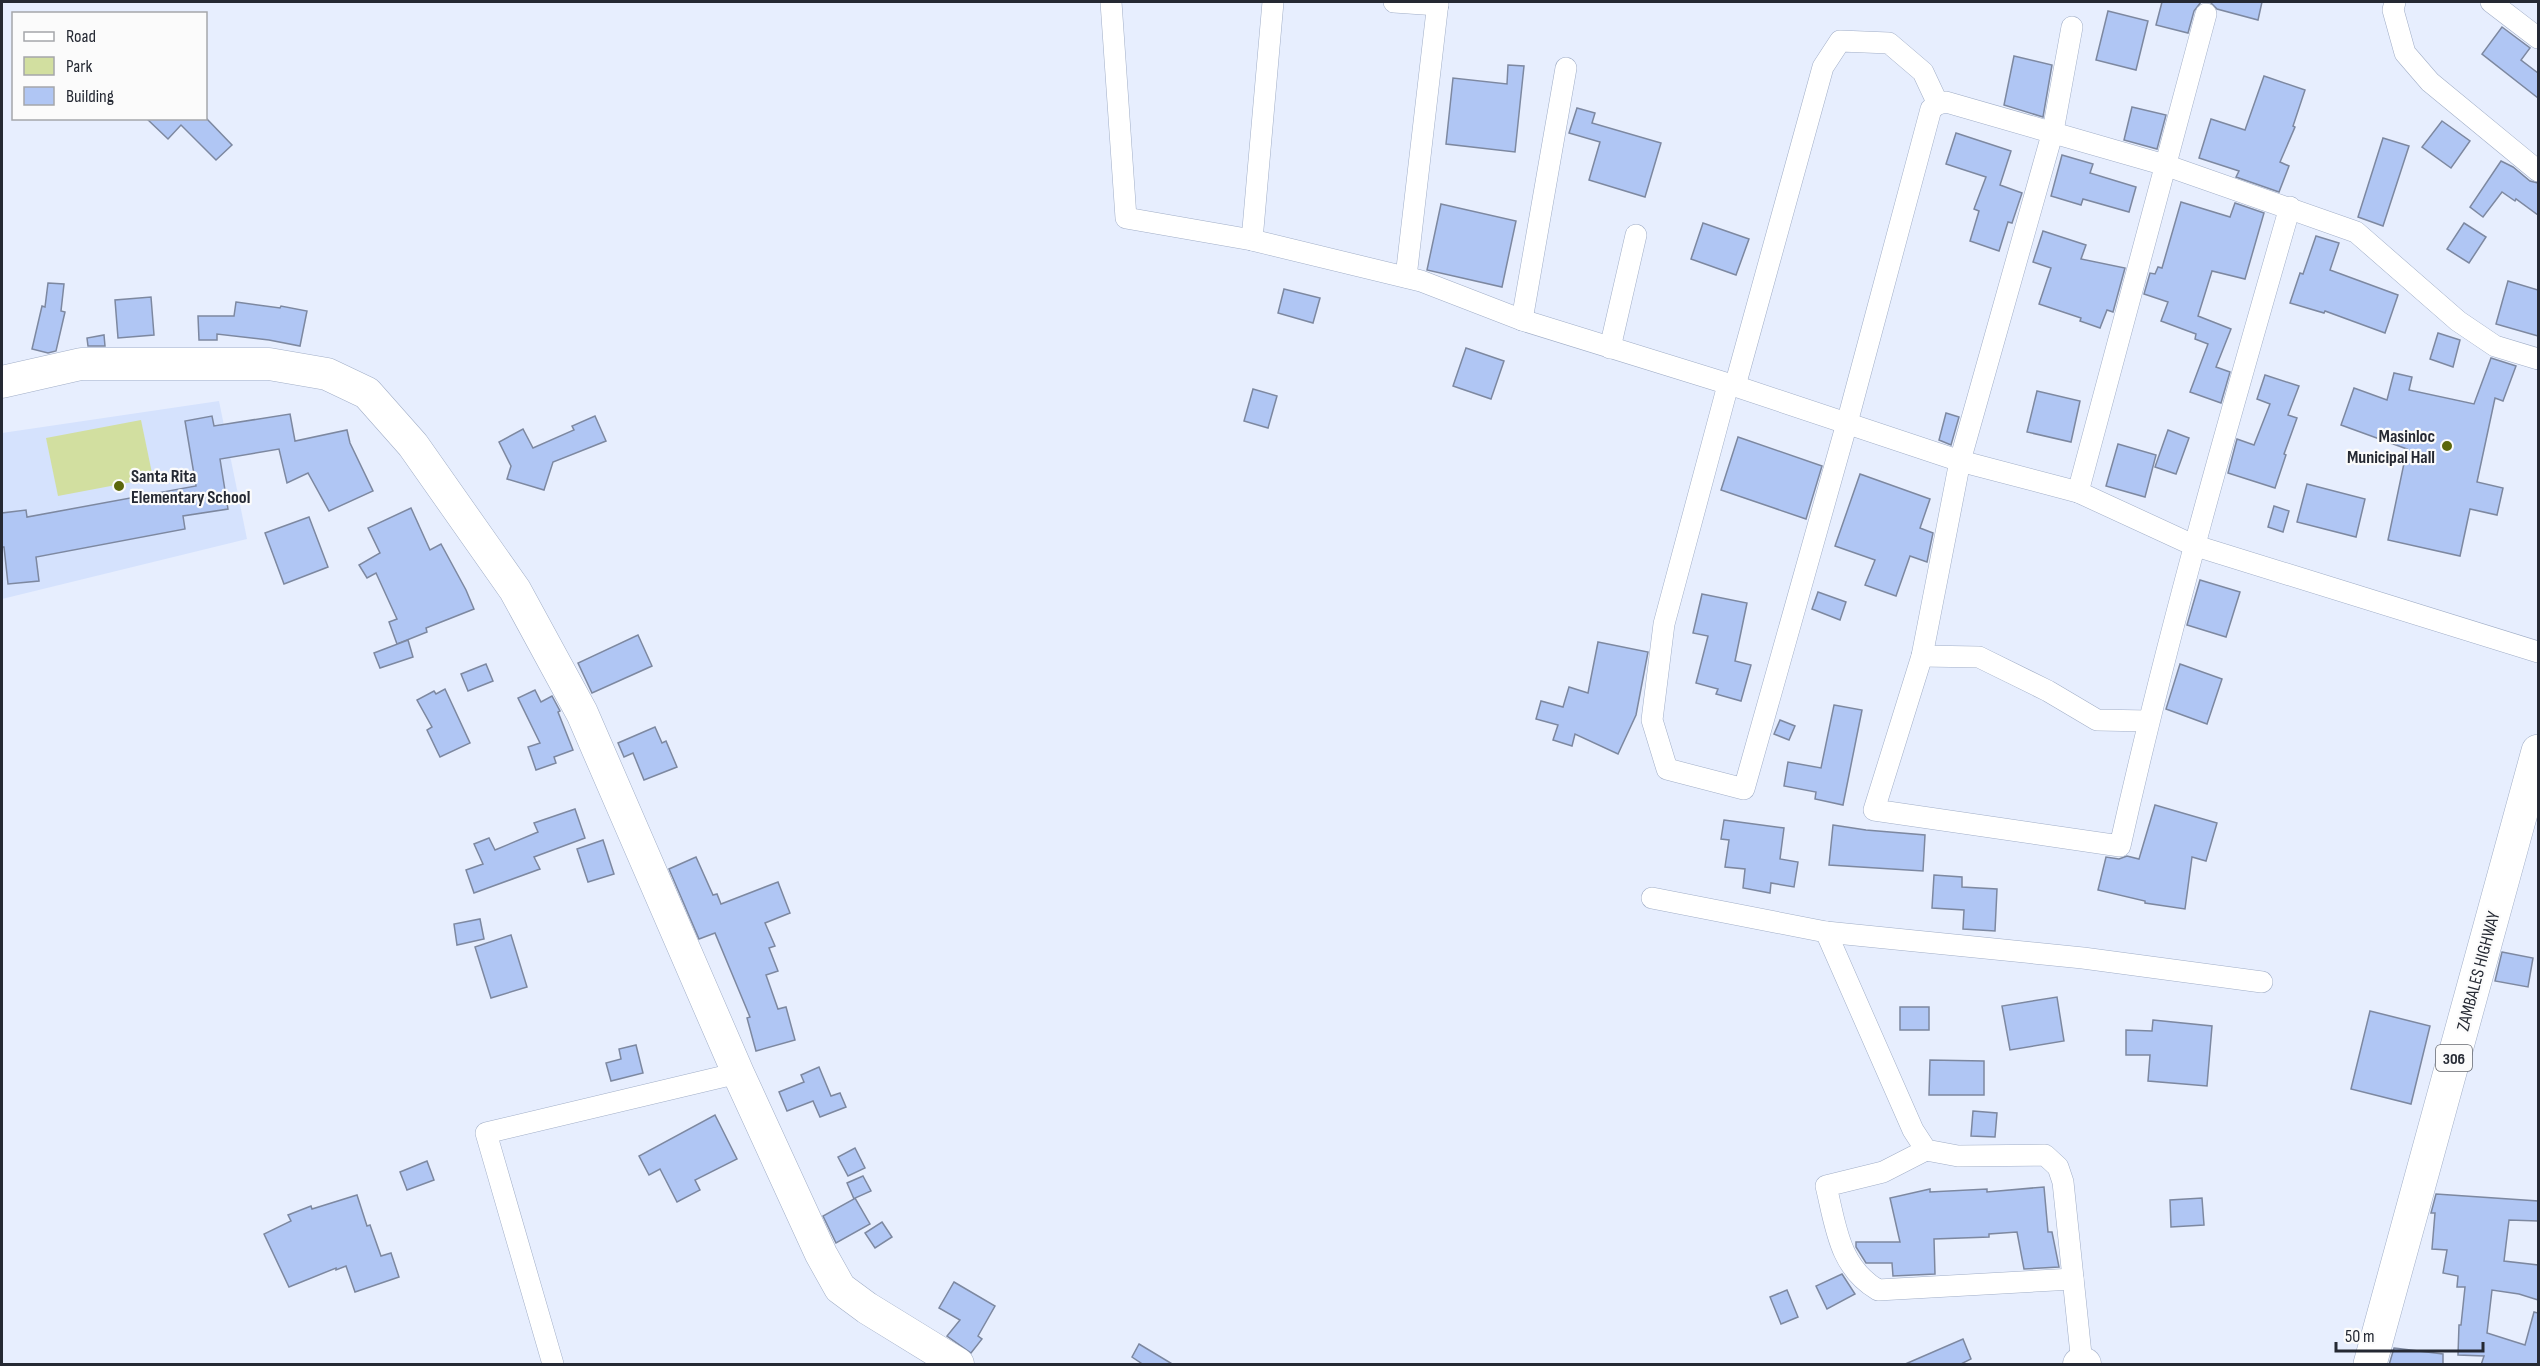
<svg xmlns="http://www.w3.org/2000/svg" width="2540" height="1366" font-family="'Sofia Sans Condensed',sans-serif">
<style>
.built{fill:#d5e2fd}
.green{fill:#d2dfa0}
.building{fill:#b0c6f4;stroke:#7d88a0;stroke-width:1.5}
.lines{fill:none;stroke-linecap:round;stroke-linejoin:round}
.street-casing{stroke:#a1aec7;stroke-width:22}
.secondary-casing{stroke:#a1aec7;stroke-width:33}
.primary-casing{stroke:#a1aec7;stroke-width:34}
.street{stroke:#fff;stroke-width:21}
.secondary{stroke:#fff;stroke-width:32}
.primary{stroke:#fff;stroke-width:33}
.poi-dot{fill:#5b670c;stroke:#fbfbfb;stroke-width:2}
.labels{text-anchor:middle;stroke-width:4.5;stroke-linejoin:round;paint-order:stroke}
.shield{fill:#fbfbfb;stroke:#65686f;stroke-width:1.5}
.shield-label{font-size:16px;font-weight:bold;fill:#252933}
.poi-label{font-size:18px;font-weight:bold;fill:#252933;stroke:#fbfbfb;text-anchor:end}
.street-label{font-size:18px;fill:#252933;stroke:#fbfbfb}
</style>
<rect width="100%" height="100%" fill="#e7eefe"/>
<!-- built -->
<path class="built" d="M 219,401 L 247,539 L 2,599 L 2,433 Z"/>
<!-- green -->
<path class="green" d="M 141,420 L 153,478 L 58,496 L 46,438 Z"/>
<!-- building -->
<g class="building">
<path d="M 2162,2 L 2201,2 L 2194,11 L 2188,33 L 2156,25 Z"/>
<path d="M 2210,2 L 2262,2 L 2258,20 L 2217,9 Z"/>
<path d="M 2108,11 L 2148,21 L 2136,70 L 2096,60 Z"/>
<path d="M 2502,27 L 2530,48 L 2521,60 L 2538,73 L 2538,98 L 2482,54 Z"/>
<path d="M 2014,56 L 2052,65 L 2043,117 L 2004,105 Z"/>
<path d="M 1508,65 L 1524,66 L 1515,152 L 1446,144 L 1453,78 L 1507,84 Z"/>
<path d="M 2264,76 L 2305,90 L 2293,126 L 2295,127 L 2280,162 L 2289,166 L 2279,192 L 2236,177 L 2239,171 L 2199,158 L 2211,119 L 2245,130 Z"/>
<path d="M 2132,107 L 2166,115 L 2157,149 L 2124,140 Z"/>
<path d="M 1577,108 L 1595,113 L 1592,123 L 1661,143 L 1645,197 L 1589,180 L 1600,142 L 1569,133 Z"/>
<path d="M 146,118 L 206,118 L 232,145 L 216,160 L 181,125 L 168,139 Z"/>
<path d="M 2442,121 L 2470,141 L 2451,168 L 2422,147 Z"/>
<path d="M 1956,133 L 2011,151 L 2000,185 L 2022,193 L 2012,223 L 2008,222 L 1999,251 L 1970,241 L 1979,211 L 1974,209 L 1986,177 L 1946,164 Z"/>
<path d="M 2383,138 L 2409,146 L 2383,226 L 2358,217 Z"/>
<path d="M 2062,155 L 2093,164 L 2090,173 L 2136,187 L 2129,212 L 2083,199 L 2081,205 L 2051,196 Z"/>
<path d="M 2501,161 L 2513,167 L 2530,181 L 2538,183 L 2538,215 L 2516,199 L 2515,201 L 2502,192 L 2483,217 L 2470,207 Z"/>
<path d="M 2181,202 L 2230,217 L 2235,203 L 2264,213 L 2245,279 L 2212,271 L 2198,316 L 2231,329 L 2216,367 L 2230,372 L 2221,403 L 2190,392 L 2208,344 L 2195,339 L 2196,334 L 2161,321 L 2168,302 L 2144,294 L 2150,273 L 2155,274 L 2158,267 L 2162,268 Z"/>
<path d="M 1441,204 L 1516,221 L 1502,287 L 1427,270 Z"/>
<path d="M 1703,223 L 1749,239 L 1736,275 L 1691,259 Z"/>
<path d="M 2464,223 L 2486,237 L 2469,263 L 2447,249 Z"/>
<path d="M 2043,231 L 2086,245 L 2081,259 L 2125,268 L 2113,312 L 2107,310 L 2100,328 L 2080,321 L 2081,318 L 2039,304 L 2051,268 L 2033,262 Z"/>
<path d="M 2316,236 L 2339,243 L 2330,270 L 2398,295 L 2385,333 L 2325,311 L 2324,313 L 2290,303 L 2300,273 L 2303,274 Z"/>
<path d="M 2508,281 L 2538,290 L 2538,336 L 2496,324 Z"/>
<path d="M 48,283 L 64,284 L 61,311 L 65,312 L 56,351 L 48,353 L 32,349 L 42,306 L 45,307 Z"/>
<path d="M 1284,289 L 1320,298 L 1313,323 L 1278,313 Z"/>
<path d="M 151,297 L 154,335 L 118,338 L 115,300 Z"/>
<path d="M 236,302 L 280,308 L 281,306 L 307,311 L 300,346 L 269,340 L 217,334 L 217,340 L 199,340 L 198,316 L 234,316 Z"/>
<path d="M 2438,333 L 2460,340 L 2453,367 L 2430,359 Z"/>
<path d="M 104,335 L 105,346 L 88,346 L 87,338 Z"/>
<path d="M 1466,348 L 1504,361 L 1491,399 L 1453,386 Z"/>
<path d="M 2491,358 L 2516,366 L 2503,401 L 2495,398 L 2477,482 L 2503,488 L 2497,515 L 2470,509 L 2460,556 L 2388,540 L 2407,449 L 2341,425 L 2354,388 L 2387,400 L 2394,373 L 2412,377 L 2409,390 L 2474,404 Z"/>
<path d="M 2265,375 L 2299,386 L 2288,415 L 2297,418 L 2284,454 L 2286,455 L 2275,488 L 2228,473 L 2237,439 L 2254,445 L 2270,404 L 2257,399 Z"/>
<path d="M 1253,389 L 1277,396 L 1268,428 L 1244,421 Z"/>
<path d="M 2037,391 L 2080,401 L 2071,442 L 2027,432 Z"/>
<path d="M 1946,413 L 1959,417 L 1951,445 L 1939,440 Z"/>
<path d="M 290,414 L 295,441 L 347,430 L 350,443 L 373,491 L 329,511 L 308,473 L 287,483 L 279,449 L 220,459 L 228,509 L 183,516 L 185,529 L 36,557 L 39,581 L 8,584 L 4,547 L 2,547 L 2,513 L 26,510 L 27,517 L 196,486 L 185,421 L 212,416 L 214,426 Z"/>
<path d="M 595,416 L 606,441 L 553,462 L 544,490 L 507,479 L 511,466 L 499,442 L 523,429 L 533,448 L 574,430 L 572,426 Z"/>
<path d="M 2168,430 L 2189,438 L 2176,474 L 2155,467 Z"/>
<path d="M 1738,437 L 1822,466 L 1806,519 L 1721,490 Z"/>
<path d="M 2118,444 L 2156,455 L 2145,497 L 2106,486 Z"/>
<path d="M 1860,474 L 1930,499 L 1920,528 L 1933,533 L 1927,562 L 1910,556 L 1896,596 L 1865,585 L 1875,560 L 1835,546 Z"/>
<path d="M 2307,484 L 2365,499 L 2356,537 L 2297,522 Z"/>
<path d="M 2274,506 L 2289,511 L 2283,532 L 2268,527 Z"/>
<path d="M 411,508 L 430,550 L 441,544 L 466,590 L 474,609 L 426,628 L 427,632 L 397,644 L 389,622 L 397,619 L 376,573 L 367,578 L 359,565 L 380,553 L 368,528 Z"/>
<path d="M 309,517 L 328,567 L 284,584 L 265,533 Z"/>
<path d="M 2200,580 L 2240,592 L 2226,637 L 2187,625 Z"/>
<path d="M 1818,592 L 1846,602 L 1840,620 L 1812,609 Z"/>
<path d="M 1702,594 L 1747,603 L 1735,661 L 1751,665 L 1741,701 L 1716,694 L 1718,689 L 1696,683 L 1708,636 L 1693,633 Z"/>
<path d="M 638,635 L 652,666 L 592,693 L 578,663 Z"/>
<path d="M 408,640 L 413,657 L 380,668 L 374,653 Z"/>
<path d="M 1598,642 L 1648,652 L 1636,715 L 1618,754 L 1575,734 L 1572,746 L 1553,740 L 1558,725 L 1536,719 L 1541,701 L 1563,707 L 1569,687 L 1588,693 Z"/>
<path d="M 486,664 L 493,681 L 468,691 L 461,674 Z"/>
<path d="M 2180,664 L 2222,679 L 2207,724 L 2166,709 Z"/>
<path d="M 445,689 L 470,743 L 440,757 L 427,730 L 432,727 L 417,700 L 434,691 L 436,694 Z"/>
<path d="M 535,690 L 541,702 L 552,696 L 560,711 L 558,712 L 573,750 L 554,757 L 556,763 L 536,770 L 528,747 L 540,743 L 518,698 Z"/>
<path d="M 1834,705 L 1862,710 L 1843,805 L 1815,799 L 1816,792 L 1784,786 L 1788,762 L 1821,768 Z"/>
<path d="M 1780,720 L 1795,726 L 1789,740 L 1774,734 Z"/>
<path d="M 655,727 L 662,743 L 666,741 L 677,767 L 644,780 L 633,753 L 624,757 L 618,743 Z"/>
<path d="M 2155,805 L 2217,823 L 2206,861 L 2192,857 L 2185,909 L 2145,903 L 2145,901 L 2098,890 L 2106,857 L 2119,859 L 2127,856 L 2139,859 Z"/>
<path d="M 575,809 L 585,838 L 534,857 L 540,869 L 474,893 L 466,870 L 483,864 L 474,844 L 489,838 L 495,850 L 538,832 L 534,823 Z"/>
<path d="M 1724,820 L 1784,828 L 1780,859 L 1798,862 L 1794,887 L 1771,883 L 1770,893 L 1743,888 L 1745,869 L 1725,867 L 1729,840 L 1721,839 Z"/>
<path d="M 1833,825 L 1866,830 L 1925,835 L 1923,871 L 1829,865 Z"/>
<path d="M 603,840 L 614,874 L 588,882 L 577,849 Z"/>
<path d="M 696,857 L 713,895 L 717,894 L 721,904 L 778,882 L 790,913 L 765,923 L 775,946 L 769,948 L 778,971 L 766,975 L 778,1009 L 786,1007 L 795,1040 L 756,1051 L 747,1018 L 750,1017 L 715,933 L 699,939 L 669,869 Z"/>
<path d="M 1934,875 L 1962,877 L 1962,887 L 1997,889 L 1995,931 L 1963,929 L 1964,910 L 1932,908 Z"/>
<path d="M 480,919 L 484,939 L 457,945 L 454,924 Z"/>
<path d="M 511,935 L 527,987 L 491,998 L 475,947 Z"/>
<path d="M 2502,952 L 2533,958 L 2528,987 L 2495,981 Z"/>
<path d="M 2057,997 L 2064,1041 L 2010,1050 L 2002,1006 Z"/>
<rect x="1900" y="1007" width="29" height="23"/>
<path d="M 2370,1011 L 2430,1026 L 2411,1104 L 2351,1089 Z"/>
<path d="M 2153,1020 L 2212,1026 L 2207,1086 L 2148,1081 L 2150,1055 L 2126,1055 L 2126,1030 L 2152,1031 Z"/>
<path d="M 636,1045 L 643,1073 L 611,1081 L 606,1063 L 621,1059 L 619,1049 Z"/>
<path d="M 1930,1060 L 1984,1061 L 1984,1095 L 1929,1095 Z"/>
<path d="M 819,1067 L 831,1096 L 840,1093 L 846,1107 L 820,1117 L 813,1101 L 787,1111 L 779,1092 L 804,1082 L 801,1075 Z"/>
<path d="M 1973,1111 L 1997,1113 L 1995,1137 L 1971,1136 Z"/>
<path d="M 715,1115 L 737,1159 L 695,1180 L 700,1190 L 677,1202 L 660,1169 L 649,1175 L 639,1156 Z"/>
<path d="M 855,1148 L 865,1168 L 848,1176 L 838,1157 Z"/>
<path d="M 427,1161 L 434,1180 L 407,1190 L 400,1172 Z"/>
<path d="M 863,1176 L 871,1191 L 855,1198 L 870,1224 L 836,1243 L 823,1216 L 854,1199 L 847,1183 Z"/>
<path d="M 2044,1187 L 2048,1232 L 2052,1232 L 2059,1267 L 2024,1269 L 2017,1232 L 1989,1234 L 1989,1237 L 1934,1239 L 1935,1274 L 1893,1276 L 1892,1263 L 1866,1263 L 1856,1247 L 1856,1242 L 1900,1242 L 1890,1198 L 1930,1189 L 1930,1192 L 1987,1189 L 1987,1192 Z"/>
<path d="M 2436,1194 L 2538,1201 L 2538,1221 L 2509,1220 L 2504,1261 L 2538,1265 L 2538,1300 L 2519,1294 L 2492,1290 L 2487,1333 L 2525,1345 L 2534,1312 L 2538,1313 L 2538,1365 L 2481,1365 L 2484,1356 L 2458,1355 L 2459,1325 L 2461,1325 L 2465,1287 L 2457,1287 L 2458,1276 L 2443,1273 L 2447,1250 L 2432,1249 L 2435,1213 L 2431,1213 Z"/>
<path d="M 357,1195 L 367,1226 L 370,1225 L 381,1256 L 391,1253 L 399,1277 L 355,1292 L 346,1266 L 336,1270 L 336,1268 L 289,1287 L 264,1234 L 291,1221 L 288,1215 L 311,1206 L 312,1209 Z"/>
<path d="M 2202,1198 L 2204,1225 L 2171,1227 L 2170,1200 Z"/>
<path d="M 882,1222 L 892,1237 L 875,1248 L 865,1233 Z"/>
<path d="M 1842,1274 L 1855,1294 L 1827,1309 L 1816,1286 Z"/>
<path d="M 954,1282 L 995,1306 L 978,1336 L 982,1339 L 971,1353 L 947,1336 L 960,1320 L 939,1308 Z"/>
<path d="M 1787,1290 L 1798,1317 L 1781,1324 L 1770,1297 Z"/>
<path d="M 1963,1339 L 1971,1359 L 1959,1365 L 1903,1365 Z"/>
<path d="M 1139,1344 L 1174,1365 L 1144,1365 L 1132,1357 Z"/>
<path d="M 2394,1348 L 2443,1354 L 2443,1365 L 2389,1365 Z"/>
</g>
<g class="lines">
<defs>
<g id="street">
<path d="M 1111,2 L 1126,218 L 1252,240 L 1421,281 L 1522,320 L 1735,386 L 1960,461 L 2078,492 L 2193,545 L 2538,652"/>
<path d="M 1394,2 L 1438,5"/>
<path d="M 2395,2 L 2393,10 L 2405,53 L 2430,82 L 2538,171"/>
<path d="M 2491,2 L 2538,38"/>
<path d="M 2072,27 L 2053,131 L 1960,461 L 1922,656 L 1874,810 L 2120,846 C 2168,631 2229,419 2290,207"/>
<path d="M 1252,240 L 1273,2"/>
<path d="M 1406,277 L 1438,2"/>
<path d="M 1522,320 L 1566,68"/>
<path d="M 1610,348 L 1636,235"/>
<path d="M 1728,385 L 1664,624 L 1652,720 L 1667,769 L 1744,789 L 1847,423 L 1931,109 L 1938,104 L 1946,102 L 2165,165 L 2356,232 L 2458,321 L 2495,346 L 2538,359"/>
<path d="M 1735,386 L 1823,67 L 1840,41 L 1889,43 L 1923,72 L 1938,104"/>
<path d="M 2078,492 L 2206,14"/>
<path d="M 1922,656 L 1979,657 L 2048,691 L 2097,720 L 2148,721"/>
<path d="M 1652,898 L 1826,932 L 2083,958 L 2262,982"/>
<path d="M 1826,932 L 1913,1130 L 1926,1150 L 1958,1156 L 2045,1155 L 2058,1167 L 2063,1182 L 2082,1364"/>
<path d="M 1926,1150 L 1883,1172 L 1826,1186 C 1836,1227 1839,1267 1878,1290 L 2073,1279"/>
<path d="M 553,1364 L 486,1133 L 738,1073"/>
</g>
<g id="secondary">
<path d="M 2,382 L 81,364 L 269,364 L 327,374 L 367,393 L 413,445 L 515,590 L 582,713 L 738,1073 L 821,1254 L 840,1288 L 867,1308 L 958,1364"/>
<path d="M 2079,1364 L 2085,1364"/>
</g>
<path id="primary" d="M 2370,1364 L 2538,751"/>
</defs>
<!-- street casing -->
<use href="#street" class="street-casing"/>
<!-- secondary casing -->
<use href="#secondary" class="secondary-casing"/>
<!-- primary casing -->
<use href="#primary" class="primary-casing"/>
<!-- street -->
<use href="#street" class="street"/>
<!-- secondary -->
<use href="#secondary" class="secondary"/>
<!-- primary -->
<use href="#primary" class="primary"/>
</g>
<!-- markers -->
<g class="poi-dot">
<circle cx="2447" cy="446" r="6"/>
<circle cx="119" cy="486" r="6"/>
</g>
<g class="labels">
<!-- shield labels -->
<rect class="shield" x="2436" y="1045" width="36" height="26" rx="4.5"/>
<g class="shield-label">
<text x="2454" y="1064">306</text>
</g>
<!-- poi labels -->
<g class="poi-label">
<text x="2435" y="442">Masinloc<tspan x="2435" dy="21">Municipal Hall</tspan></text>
<text x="131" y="482" text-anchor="start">Santa Rita<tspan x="131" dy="21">Elementary School</tspan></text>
</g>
<!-- street labels -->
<g class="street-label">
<text transform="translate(2478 971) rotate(-75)" y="6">ZAMBALES HIGHWAY</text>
</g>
</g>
<!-- border -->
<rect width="2540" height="1366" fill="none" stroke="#252933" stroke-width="6"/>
<!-- legend -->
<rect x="12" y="12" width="195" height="108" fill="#fbfbfb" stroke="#a5a7ab" stroke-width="1.5"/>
<rect x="24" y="32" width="30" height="9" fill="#ffffff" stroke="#a5a7ab" stroke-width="1.5"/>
<text x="66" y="42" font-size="18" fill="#252933">Road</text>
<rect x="24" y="57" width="30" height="18" fill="#d2dfa0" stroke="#a5a7ab" stroke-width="1.5"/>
<text x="66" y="72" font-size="18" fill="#252933">Park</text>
<rect x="24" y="87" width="30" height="18" fill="#b0c6f4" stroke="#a5a7ab" stroke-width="1.5"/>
<text x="66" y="102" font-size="18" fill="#252933">Building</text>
<!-- scale -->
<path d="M2336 1342v9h147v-9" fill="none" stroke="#252933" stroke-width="3"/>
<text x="2345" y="1342" font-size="18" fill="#252933" stroke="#fbfbfb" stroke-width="4.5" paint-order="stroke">50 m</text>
</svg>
